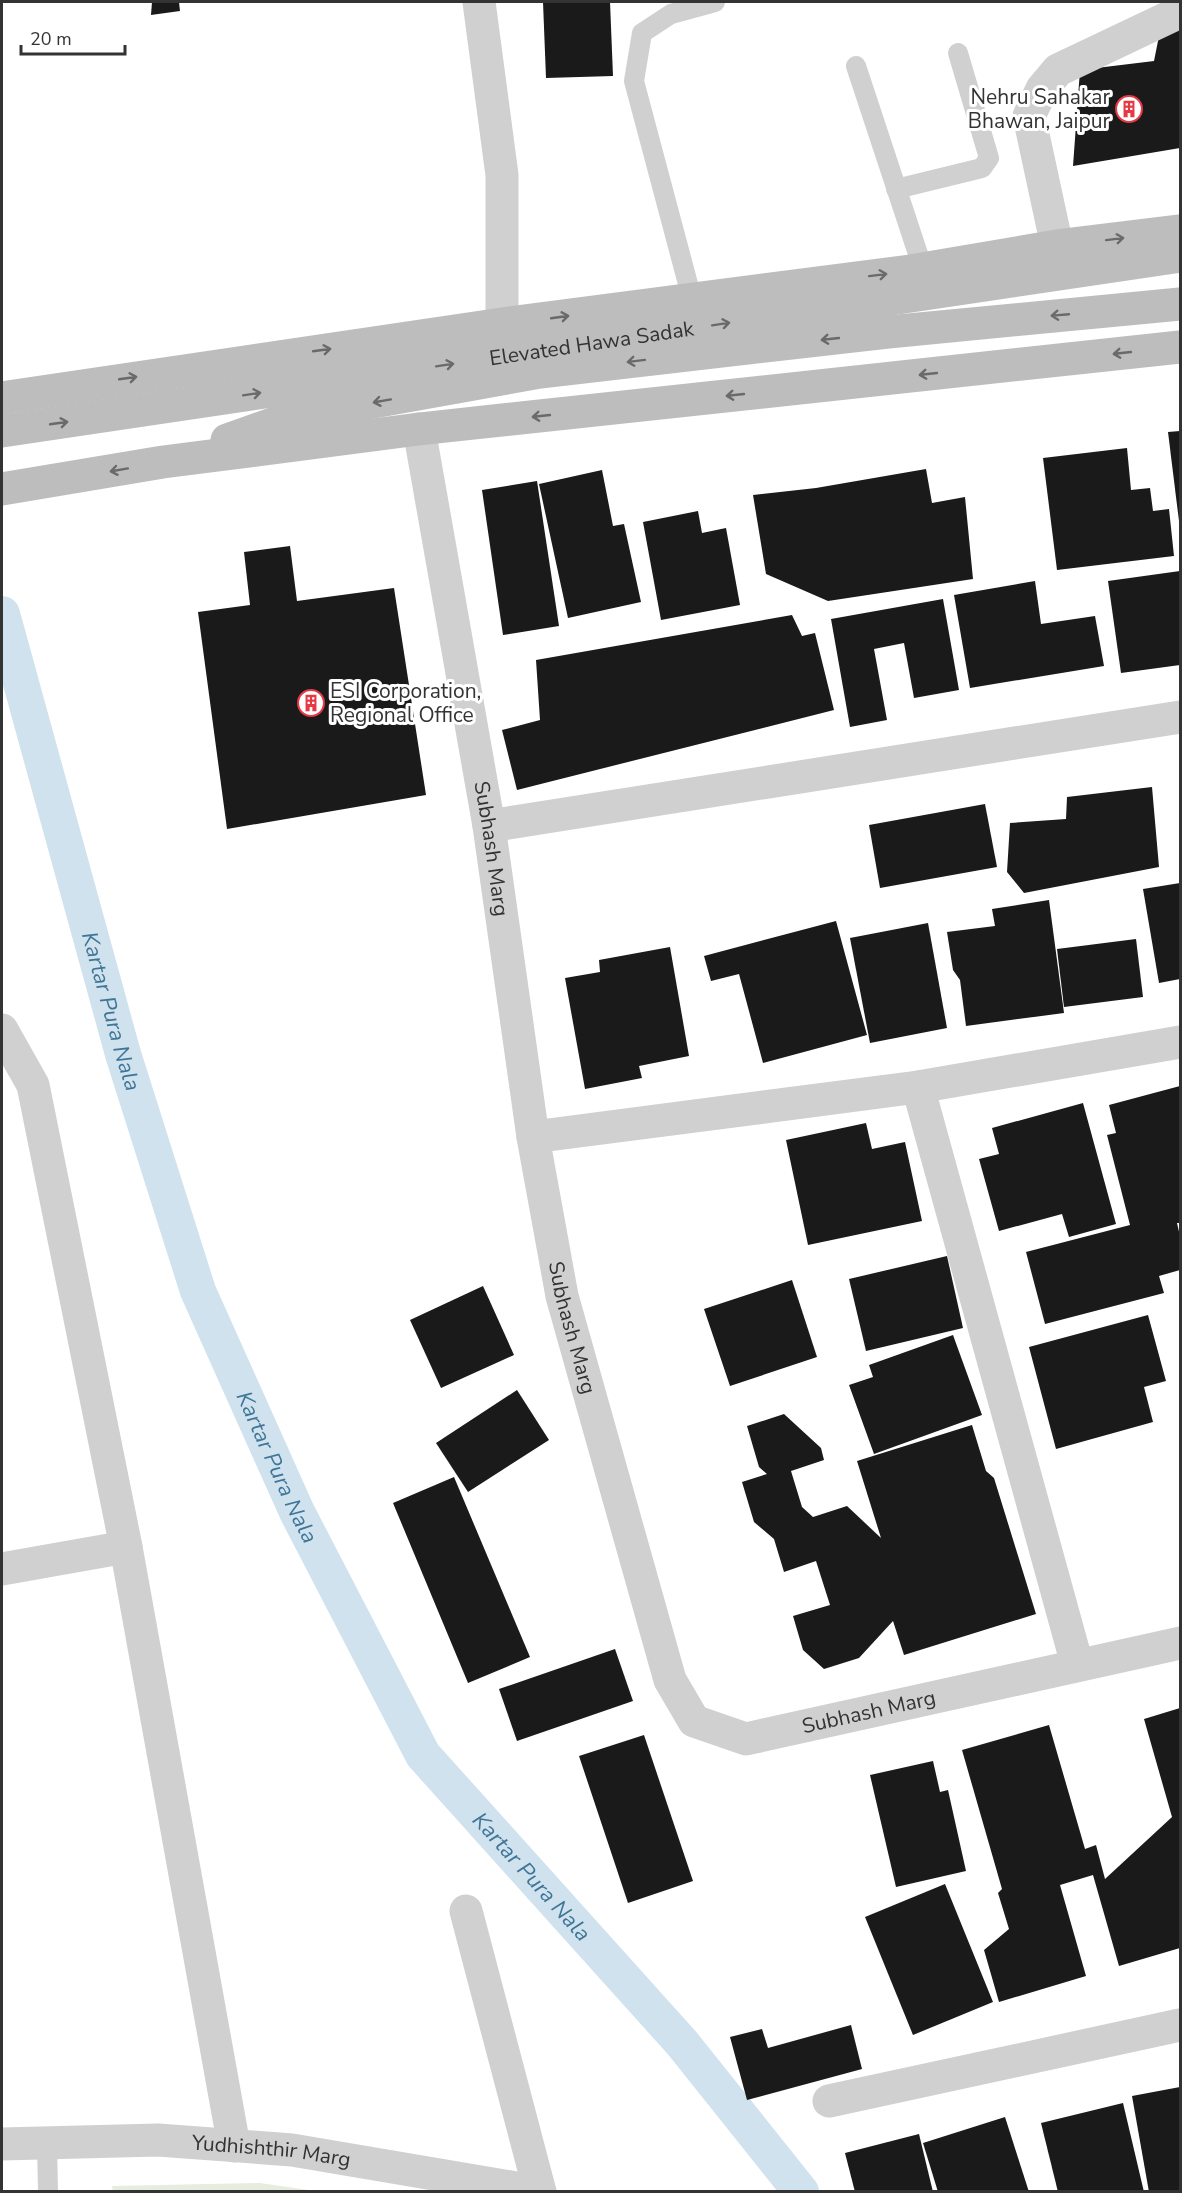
<svg xmlns="http://www.w3.org/2000/svg" width="1182" height="2193" font-family="'Nunito Sans',sans-serif">
<style>
.green{fill:#e6ecdf}
.lines{fill:none;stroke-linecap:round;stroke-linejoin:round}
.canal{stroke:#cfe2ee;stroke-width:36}
.building{fill:#1a1a1a}
.service{stroke:#d0d0d0;stroke-width:20}
.minor{stroke:#d0d0d0;stroke-width:33}
.secondary{stroke:#bdbdbd;stroke-width:33}
.oneway{stroke:#6a6a6a}
.labels{text-anchor:middle;stroke-width:6;stroke-linejoin:round;paint-order:stroke}
.poi-label{font-size:21px;fill:#333;stroke:#fff;text-anchor:end}
.street-label{font-size:21px;fill:#333;stroke:#fff}
.water-label{font-size:22px;font-style:italic;fill:#3f7597;stroke:#fff}
</style>
<rect width="100%" height="100%" fill="#fff"/>
<!-- green -->
<path class="green" d="M 260,2183 L 315,2191 L 113,2192 L 112,2186 Z"/>
<g class="lines">
<!-- canal -->
<path class="canal" id="s1" d="M 2,614 L 123,1054 L 198,1291 L 297,1512 L 423,1755 L 682,2043 L 801,2192"/>
</g>
<!-- building -->
<g class="building">
<path d="M 152,2 L 179,2 L 180,11 L 151,15 Z"/>
<path d="M 543,2 L 610,2 L 613,76 L 546,78 Z"/>
<path d="M 1180,23 L 1180,148 L 1073,166 L 1080,70 L 1154,61 L 1161,26 Z"/>
<path d="M 1180,431 L 1180,521 L 1179,521 L 1168,432 Z"/>
<path d="M 1127,448 L 1131,490 L 1150,488 L 1153,511 L 1169,509 L 1174,556 L 1057,570 L 1043,458 Z"/>
<path d="M 926,469 L 932,503 L 965,497 L 973,579 L 828,601 L 766,574 L 753,495 L 816,488 Z"/>
<path d="M 602,470 L 613,526 L 624,524 L 641,602 L 568,618 L 539,484 Z"/>
<path d="M 537,481 L 559,626 L 503,635 L 482,490 Z"/>
<path d="M 698,511 L 702,533 L 726,528 L 740,605 L 661,620 L 643,522 Z"/>
<path d="M 290,546 L 297,601 L 394,588 L 426,795 L 227,829 L 198,612 L 250,605 L 244,552 Z"/>
<path d="M 1180,571 L 1180,665 L 1121,673 L 1108,581 Z"/>
<path d="M 1035,581 L 1041,624 L 1095,616 L 1104,666 L 970,688 L 954,595 Z"/>
<path d="M 943,599 L 959,690 L 914,698 L 904,643 L 874,649 L 887,720 L 850,727 L 831,619 Z"/>
<path d="M 792,615 L 802,636 L 815,633 L 834,710 L 517,790 L 502,730 L 540,720 L 536,660 Z"/>
<path d="M 1152,787 L 1159,867 L 1024,893 L 1007,872 L 1010,823 L 1066,819 L 1067,797 Z"/>
<path d="M 985,804 L 997,867 L 880,888 L 869,825 Z"/>
<path d="M 1180,883 L 1180,979 L 1159,983 L 1143,889 Z"/>
<path d="M 1049,900 L 1064,1013 L 966,1026 L 960,980 L 953,970 L 947,932 L 995,926 L 992,909 Z"/>
<path d="M 836,921 L 867,1035 L 763,1063 L 739,974 L 711,981 L 704,956 Z"/>
<path d="M 928,923 L 947,1028 L 870,1043 L 850,938 Z"/>
<path d="M 1136,939 L 1143,997 L 1064,1007 L 1057,949 Z"/>
<path d="M 670,947 L 689,1056 L 639,1066 L 642,1078 L 585,1089 L 565,978 L 600,972 L 599,960 Z"/>
<path d="M 1180,1086 L 1180,1223 L 1177,1223 L 1180,1236 L 1180,1270 L 1159,1276 L 1164,1293 L 1045,1324 L 1026,1252 L 1130,1225 L 1107,1135 L 1116,1133 L 1109,1105 Z"/>
<path d="M 1083,1103 L 1116,1224 L 1069,1237 L 1062,1214 L 999,1231 L 979,1159 L 999,1154 L 992,1128 Z"/>
<path d="M 866,1123 L 872,1149 L 905,1142 L 922,1221 L 808,1245 L 786,1140 Z"/>
<path d="M 947,1256 L 963,1328 L 866,1351 L 849,1279 Z"/>
<path d="M 792,1280 L 817,1357 L 730,1386 L 704,1309 Z"/>
<path d="M 483,1286 L 514,1355 L 441,1388 L 410,1320 Z"/>
<path d="M 1148,1315 L 1166,1381 L 1144,1387 L 1153,1422 L 1056,1449 L 1029,1347 Z"/>
<path d="M 953,1335 L 982,1415 L 874,1454 L 849,1385 L 873,1377 L 869,1365 Z"/>
<path d="M 517,1390 L 549,1440 L 468,1492 L 436,1443 Z"/>
<path d="M 784,1414 L 821,1448 L 824,1460 L 791,1471 L 802,1507 L 813,1517 L 847,1506 L 881,1538 L 857,1461 L 972,1425 L 986,1471 L 994,1478 L 1036,1614 L 904,1655 L 893,1621 L 859,1658 L 824,1669 L 803,1650 L 793,1616 L 830,1605 L 816,1561 L 784,1572 L 774,1539 L 754,1522 L 742,1482 L 767,1474 L 759,1467 L 747,1426 Z"/>
<path d="M 454,1477 L 530,1657 L 468,1683 L 393,1503 Z"/>
<path d="M 615,1649 L 633,1701 L 517,1741 L 499,1689 Z"/>
<path d="M 1180,1708 L 1180,1948 L 1119,1966 L 1093,1875 L 1060,1885 L 1086,1976 L 999,2002 L 984,1950 L 1009,1929 L 998,1893 L 1002,1889 L 962,1750 L 1049,1725 L 1085,1849 L 1096,1845 L 1105,1879 L 1172,1817 L 1144,1719 Z"/>
<path d="M 644,1735 L 693,1881 L 628,1903 L 579,1756 Z"/>
<path d="M 933,1761 L 940,1792 L 948,1790 L 966,1871 L 896,1887 L 870,1775 Z"/>
<path d="M 945,1884 L 993,2002 L 913,2035 L 865,1917 Z"/>
<path d="M 851,2025 L 862,2069 L 747,2100 L 730,2037 L 762,2029 L 768,2048 Z"/>
<path d="M 1180,2087 L 1180,2192 L 1149,2192 L 1132,2096 Z"/>
<path d="M 1123,2103 L 1144,2192 L 1058,2192 L 1041,2123 Z"/>
<path d="M 1005,2117 L 1029,2192 L 938,2192 L 923,2143 Z"/>
<path d="M 919,2134 L 933,2192 L 855,2192 L 845,2153 Z"/>
</g>
<g class="lines">
<!-- service -->
<g class="service">
<path d="M 856,66 L 923,269"/>
<path d="M 896,189 L 982,168 L 989,158 L 958,53"/>
<path d="M 692,299 L 634,81 L 642,33 L 671,14 L 715,2"/>
<path d="M 47,2143 L 48,2192"/>
</g>
<!-- minor -->
<g class="minor">
<path d="M 479,2 L 502,175 L 502,324"/>
<path d="M 1057,246 L 1029,116 L 1042,89 L 1058,70 L 1180,12"/>
<path id="s2" d="M 419,429 L 489,826 L 533,1137 L 562,1296 L 670,1680 L 694,1721 L 746,1739 L 1180,1643"/>
<path d="M 489,826 L 1180,717"/>
<path d="M 2,1030 L 33,1085 L 126,1547 L 234,2146"/>
<path d="M 918,1087 L 1077,1664"/>
<path d="M 533,1137 L 918,1087 L 1180,1042"/>
<path d="M 2,1569 L 126,1547"/>
<path d="M 466,1911 L 540,2192"/>
<path d="M 829,2101 L 1180,2025"/>
<path id="s3" d="M 2,2144 L 158,2140 L 292,2150 L 540,2192"/>
</g>
<!-- secondary -->
<g class="secondary">
<path d="M 2,398 L 502,324 L 910,271 L 1057,246 L 1180,231"/>
<path id="s4" d="M 2,431 L 1180,256"/>
<path d="M 227,440 L 295,416 L 540,372 L 888,332 L 1180,304"/>
<path d="M 2,489 L 163,462 L 419,429 L 1180,347"/>
</g>
</g>
<!-- one-way arrows -->
<defs><path id="oneway-shaft" d="M-6 0H5M1.5-3L5.5 0L1.5 3" fill="none" stroke-width="1.6" stroke-linecap="round" stroke-linejoin="round" transform="scale(1.5)"/></defs>
<g class="oneway">
<use href="#oneway-shaft" transform="translate(1115 239) rotate(-7)"/>
<use href="#oneway-shaft" transform="translate(878 275) rotate(-7)"/>
<use href="#oneway-shaft" transform="translate(1060 315) rotate(175)"/>
<use href="#oneway-shaft" transform="translate(560 317) rotate(-8)"/>
<use href="#oneway-shaft" transform="translate(721 324) rotate(-9)"/>
<use href="#oneway-shaft" transform="translate(830 339) rotate(174)"/>
<use href="#oneway-shaft" transform="translate(322 350) rotate(-8)"/>
<use href="#oneway-shaft" transform="translate(1122 353) rotate(174)"/>
<use href="#oneway-shaft" transform="translate(636 361) rotate(173)"/>
<use href="#oneway-shaft" transform="translate(445 365) rotate(-9)"/>
<use href="#oneway-shaft" transform="translate(928 374) rotate(174)"/>
<use href="#oneway-shaft" transform="translate(128 378) rotate(-8)"/>
<use href="#oneway-shaft" transform="translate(252 394) rotate(-9)"/>
<use href="#oneway-shaft" transform="translate(735 395) rotate(174)"/>
<use href="#oneway-shaft" transform="translate(382 401) rotate(170)"/>
<use href="#oneway-shaft" transform="translate(541 416) rotate(174)"/>
<use href="#oneway-shaft" transform="translate(59 423) rotate(-8)"/>
<use href="#oneway-shaft" transform="translate(119 470) rotate(170)"/>
</g>
<!-- icons -->
<defs>
<symbol id="building-ring" viewBox="-11 -11 22 22"><circle r="9.5" fill="#fff" stroke="#e63946" stroke-width="1.5"/><path d="M-4-6H4V6H1V3H-1V6H-4ZM-2.5-4.3h1.7v1.8h-1.7ZM.8-4.3h1.7v1.8H.8ZM-2.5-1h1.7V.8h-1.7ZM.8-1h1.7V.8H.8Z" fill="#e63946"/></symbol>
</defs>
<g fill-rule="evenodd">
<use href="#building-ring" x="1114" y="94" width="30" height="30"/>
<use href="#building-ring" x="296" y="688" width="30" height="30"/>
</g>
<g class="labels">
<!-- poi labels -->
<g class="poi-label">
<text x="1110" y="104">Nehru Sahakar<tspan x="1110" dy="24">Bhawan, Jaipur</tspan></text>
<text x="330" y="698" text-anchor="start">ESI Corporation,<tspan x="330" dy="24">Regional Office</tspan></text>
</g>
<!-- street labels -->
<g class="street-label">
<text dy="7" stroke="none"><textPath href="#s4" startOffset="596">Elevated Hawa Sadak</textPath></text>
<text dy="7" stroke="none"><textPath href="#s2" startOffset="426">Subhash Marg</textPath></text>
<text dy="7" stroke="none"><textPath href="#s2" startOffset="912">Subhash Marg</textPath></text>
<text dy="7" stroke="none"><textPath href="#s2" startOffset="1506">Subhash Marg</textPath></text>
<text dy="7" stroke="none"><textPath href="#s3" startOffset="270">Yudhishthir Marg</textPath></text>
</g>
<!-- water labels -->
<g class="water-label">
<text dy="8" stroke="none"><textPath href="#s1" startOffset="412">Kartar Pura Nala</textPath></text>
<text dy="8" stroke="none"><textPath href="#s1" startOffset="898">Kartar Pura Nala</textPath></text>
<text dy="8" stroke="none"><textPath href="#s1" startOffset="1384">Kartar Pura Nala</textPath></text>
</g>
</g>
<!-- border -->
<rect width="1182" height="2193" fill="none" stroke="#333333" stroke-width="6"/>
<!-- scale -->
<path d="M21 45v9h104v-9" fill="none" stroke="#333333" stroke-width="3"/>
<text x="30" y="45" font-size="18" fill="#333333" stroke="#ffffff" stroke-width="4.5" paint-order="stroke">20 m</text>
</svg>
